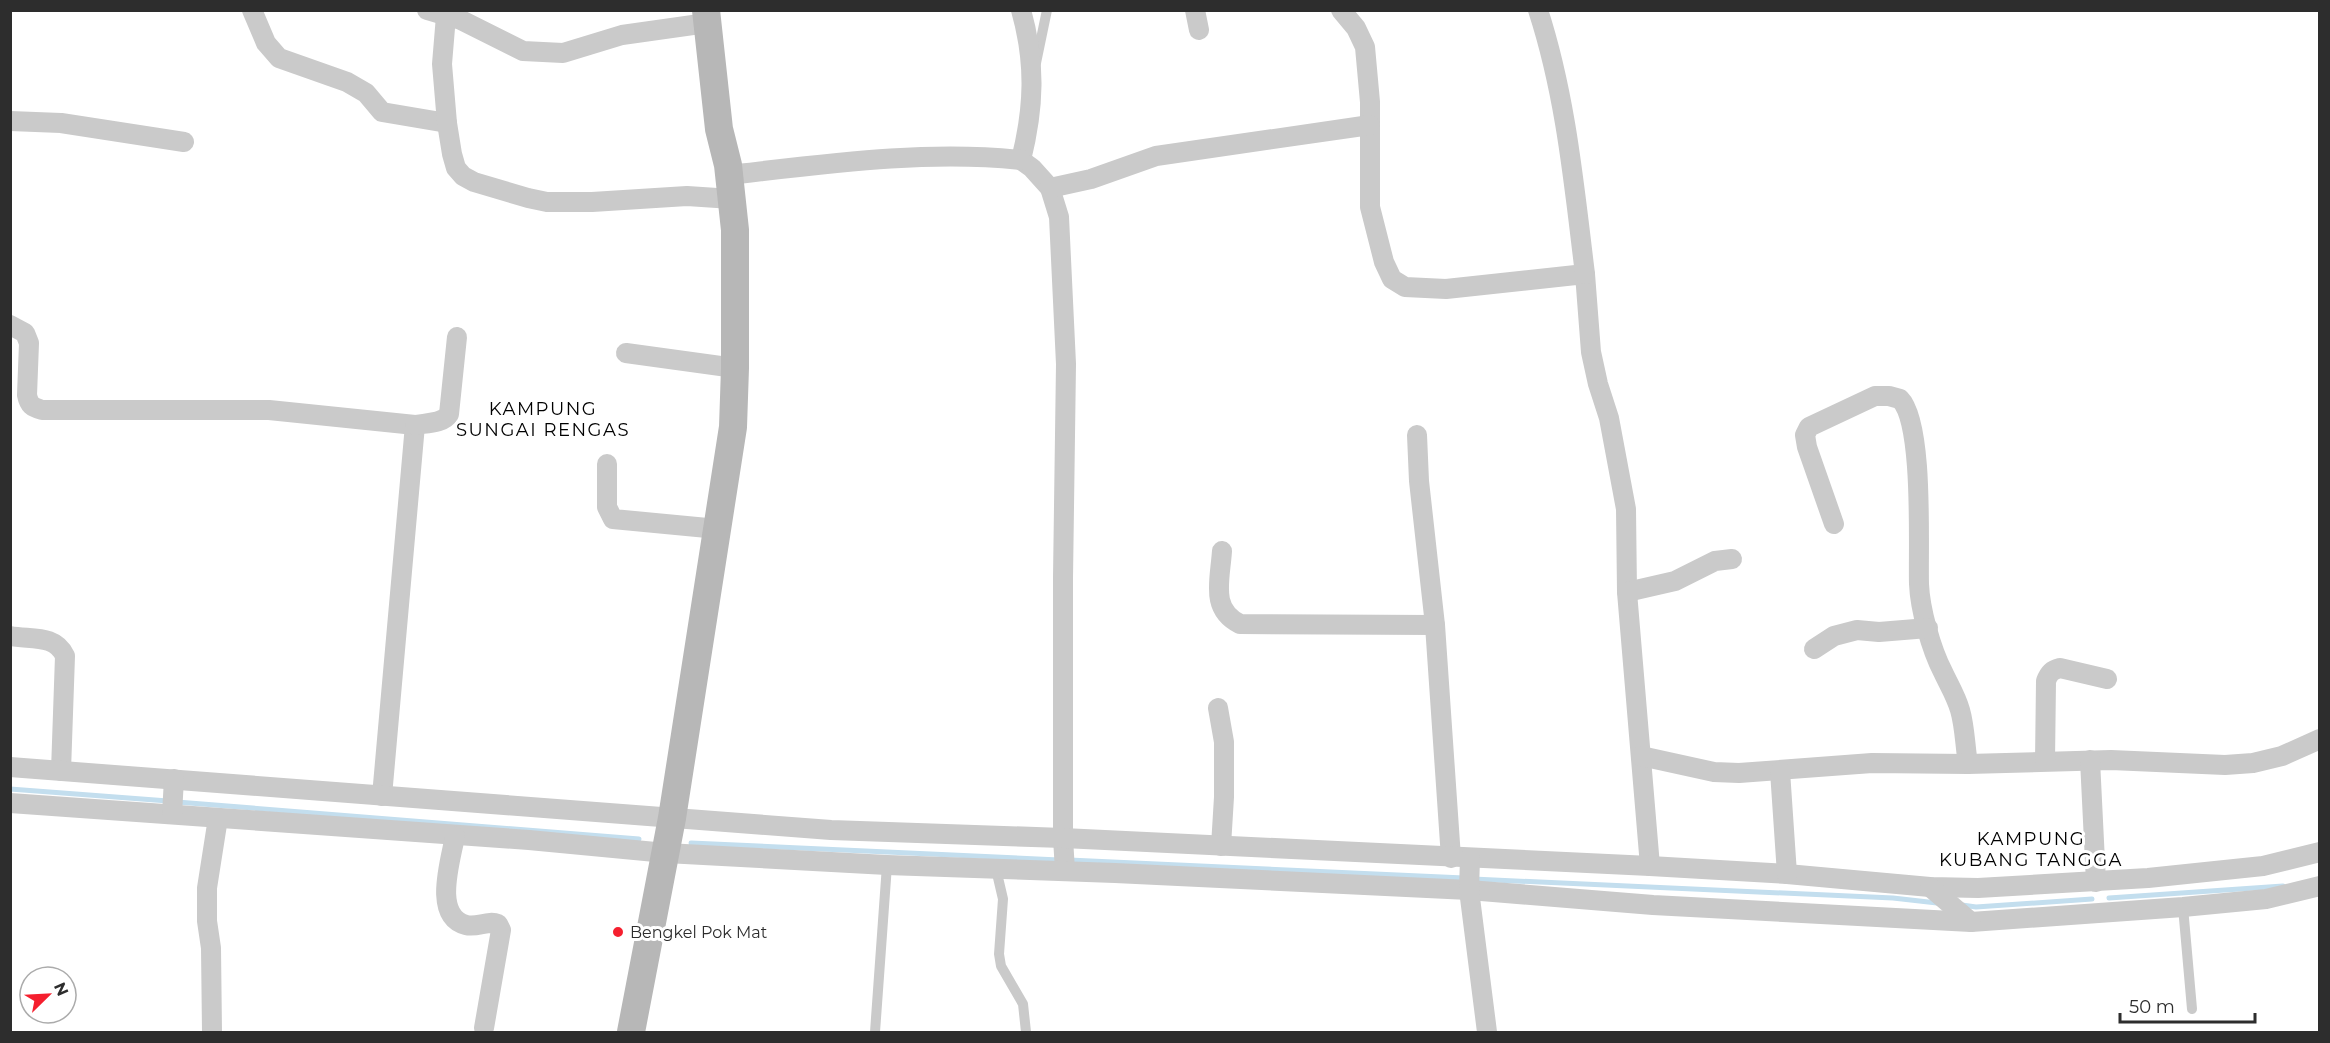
<svg xmlns="http://www.w3.org/2000/svg" width="2330" height="1043" font-family="Montserrat,sans-serif">
<style>
.lines{fill:none;stroke-linecap:round;stroke-linejoin:round}
.stream{stroke:#c3deee;stroke-width:5}
.lane{stroke:#cacaca;stroke-width:10}
.street{stroke:#cacaca;stroke-width:20}
.secondary{stroke:#b7b7b7;stroke-width:28}
.poi-dot{fill:#f51f2e;stroke:#fff;stroke-width:2}
.labels{text-anchor:middle;stroke-width:6;stroke-linejoin:round;paint-order:stroke}
.poi-label{font-size:16px;fill:#2d2d2d;stroke:#fff;text-anchor:start}
.neighbourhood-label{font-size:18px;letter-spacing:1.5px;fill:#000;stroke:#fff}
</style>
<rect width="100%" height="100%" fill="#fff"/>
<g class="lines">
<!-- stream -->
<g class="stream">
<path d="M 10,789 L 168,801"/>
<path d="M 177,802 L 639,839"/>
<path d="M 691,843 L 1059,860"/>
<path d="M 1069,860 L 1464,878"/>
<path d="M 1473,879 L 1893,898 L 1937,903"/>
<path d="M 2109,898 L 2283,886"/>
<path d="M 1962,905 L 1976,907 L 2092,899"/>
</g>
<!-- lane -->
<g class="lane">
<path d="M 1036,63 L 1047,10"/>
<path d="M 996,869 L 1003,899 L 999,954 L 1001,966 L 1023,1004 L 1026,1032"/>
<path d="M 2183,907 L 2192,1009"/>
<path d="M 875,1032 L 887,865"/>
</g>
<!-- street -->
<g class="street">
<path d="M 252,10 L 266,43 L 279,58 L 347,82 L 366,93 L 382,112 L 447,123"/>
<path d="M 427,10 L 461,20 L 523,51 L 563,53 L 622,35 L 707,23"/>
<path d="M 1021,10 C 1036,63 1034,108 1021,160 L 1032,168 L 1050,188 L 1059,217 L 1066,364 L 1063,578 L 1063,838 L 1065,871"/>
<path d="M 1195,10 L 1199,30"/>
<path d="M 1341,10 L 1356,28 L 1365,47 L 1370,102 L 1370,207 L 1384,262 L 1392,279 L 1405,287 L 1446,289 L 1585,274 L 1591,352 L 1598,384 L 1609,418 L 1626,509 L 1627,592 L 1650,866"/>
<path d="M 1538,10 C 1566,96 1574,185 1585,274"/>
<path d="M 446,16 L 442,64 L 447,123 L 452,154 L 456,168 L 463,176 L 474,182 L 528,198 L 547,202 L 592,202 L 687,196 L 732,199"/>
<path d="M 10,121 L 61,123 L 184,142"/>
<path d="M 729,175 C 826,164 924,150 1021,160"/>
<path d="M 1050,188 L 1091,179 L 1156,156 L 1370,125"/>
<path d="M 10,325 L 25,333 L 29,343 L 27,395 C 29,405 32,407 42,410 L 269,410 L 415,425 L 382,796"/>
<path d="M 626,353 L 735,368"/>
<path d="M 415,425 C 425,423 443,424 449,414 L 457,337"/>
<path d="M 1417,435 L 1419,481 L 1435,625 L 1451,858"/>
<path d="M 607,464 L 607,507 L 613,519 L 718,529"/>
<path d="M 1834,524 L 1807,447 L 1805,435 L 1809,427 L 1875,396 L 1889,396 L 1900,399 C 1924,423 1918,547 1919,584 C 1920,609 1931,649 1943,672 C 1949,685 1956,696 1960,710 C 1965,727 1965,746 1968,764"/>
<path d="M 1222,551 C 1220,581 1210,609 1240,624 L 1435,625"/>
<path d="M 1627,592 L 1675,581 L 1715,561 L 1732,559"/>
<path d="M 10,636 C 31,640 55,634 65,656 L 61,771"/>
<path d="M 1814,649 L 1834,636 L 1857,630 L 1879,632 L 1928,628"/>
<path d="M 1218,708 L 1224,742 L 1224,797 L 1221,846"/>
<path d="M 1641,756 L 1714,772 L 1739,773 L 1872,763 L 1968,764 L 2111,760 L 2225,765 L 2253,763 L 2282,756 L 2320,739"/>
<path d="M 2090,760 L 2096,882"/>
<path d="M 2045,761 L 2046,681 C 2049,673 2052,670 2060,668 L 2107,679"/>
<path d="M 10,767 L 831,830 L 1063,838 L 1650,866 L 1787,874 L 1930,887 L 1978,888 L 2148,878 L 2263,866 L 2320,852"/>
<path d="M 1780,771 L 1787,874"/>
<path d="M 10,803 L 529,840 L 666,853 L 887,865 L 1115,873 L 1469,890 L 1653,905 L 1971,922 L 2183,907 L 2266,899 L 2320,886"/>
<path d="M 172,814 L 174,779"/>
<path d="M 455,836 C 451,860 432,916 466,925 C 477,928 488,920 498,924 L 501,930 L 484,1028"/>
<path d="M 1470,858 L 1469,890 L 1487,1032"/>
<path d="M 1930,887 L 1971,922"/>
<path d="M 212,1032 L 211,948 L 207,921 L 207,888 L 218,818"/>
</g>
<!-- secondary -->
<path class="secondary" d="M 631,1032 L 672,818 L 733,427 L 735,368 L 735,230 L 728,165 L 719,129 L 706,10"/>
</g>
<!-- markers -->
<circle class="poi-dot" cx="618" cy="932" r="6"/>
<g class="labels">
<!-- poi labels -->
<g class="poi-label">
<text x="630" y="938">Bengkel Pok Mat</text>
</g>
<!-- neighbourhood labels -->
<g class="neighbourhood-label">
<text x="543" y="415">KAMPUNG<tspan x="543" dy="21">SUNGAI RENGAS</tspan></text>
<text x="2031" y="845">KAMPUNG<tspan x="2031" dy="21">KUBANG TANGGA</tspan></text>
</g>
</g>
<!-- border -->
<rect width="2330" height="1043" fill="none" stroke="#2d2d2d" stroke-width="24"/>
<!-- north arrow -->
<g transform="translate(48 995) rotate(66)"><circle r="28" fill="#ffffff" stroke="#ababab" stroke-width="1.5"/>
<path d="M0-4.5L10 22L0 15L-10 22Z" fill="#f51f2e"/>
<text y="-9" font-size="16" font-weight="bold" text-anchor="middle" fill="#2d2d2d">N</text>
</g>
<!-- scale -->
<path d="M2120 1013v9h135v-9" fill="none" stroke="#2d2d2d" stroke-width="3"/>
<text x="2129" y="1013" font-size="18" fill="#2d2d2d" stroke="#ffffff" stroke-width="4.5" paint-order="stroke">50 m</text>
</svg>
